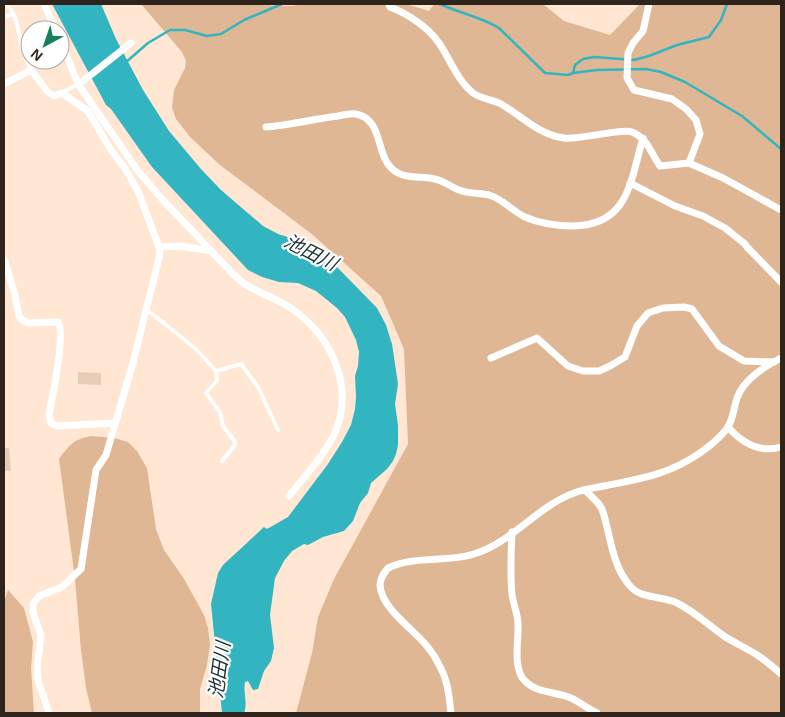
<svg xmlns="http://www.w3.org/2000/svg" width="785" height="717" font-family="Arial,'Noto Sans JP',sans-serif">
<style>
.green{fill:#dfb794}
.water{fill:#33b4c1}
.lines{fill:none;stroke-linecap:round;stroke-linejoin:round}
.stream{stroke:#33b4c1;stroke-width:2.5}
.building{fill:#e8ccb5}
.lane{stroke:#fff;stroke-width:4}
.street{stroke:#fff;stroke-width:7}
.labels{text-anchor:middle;stroke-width:4.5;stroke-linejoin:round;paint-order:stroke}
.water-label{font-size:19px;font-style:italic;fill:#1c3234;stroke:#fff}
</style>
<rect width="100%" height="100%" fill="#ffe7d4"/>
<!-- green -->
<g class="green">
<path d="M 141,4 L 234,4 L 292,6 L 302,4 L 406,4 L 429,11 L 434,4 L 543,4 L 564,21 L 610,35 L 640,4 L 781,4 L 781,713 L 296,713 L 312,653 L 318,617 L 334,579 L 408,444 L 404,349 L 381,296 L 313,235 L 220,165 L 190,137 L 176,119 L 172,108 L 174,90 L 185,68 L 186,61 L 182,52 Z"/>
<path d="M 91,436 L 114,438 L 128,442 L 137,451 L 147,468 L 156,529 L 164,550 L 184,579 L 204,615 L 208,628 L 210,645 L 207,665 L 200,689 L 200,713 L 92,713 L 86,688 L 81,650 L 75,579 L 59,459 C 70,444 73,440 91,436 Z"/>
<path d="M 8,590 L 24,608 L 33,642 L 31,668 L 34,713 L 4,713 L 4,602 Z"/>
</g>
<!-- water -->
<path class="water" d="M 52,4 L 101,4 L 116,39 L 143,90 L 169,131 L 201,169 L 221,190 L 263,226 L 278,234 L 304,242 L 337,267 L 377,308 L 386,325 L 392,344 L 398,384 L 395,404 L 398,425 L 398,445 L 396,454 L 393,461 L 387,469 L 371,483 L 368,493 L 360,503 L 353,521 L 344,531 L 323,537 L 308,545 L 304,544 L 292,551 L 284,561 L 275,578 L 270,615 L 274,648 L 271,661 L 264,671 L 258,689 L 253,690 L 248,681 L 245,682 C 243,693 248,703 244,713 L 222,713 L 211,604 L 218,573 L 223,565 L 264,527 L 267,529 L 288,517 L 328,464 L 342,442 L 351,425 L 355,409 L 356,397 L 355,376 L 358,366 L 359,352 L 356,340 L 345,317 L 337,308 L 316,291 L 298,283 L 279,282 L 262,277 L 248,270 L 152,167 L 111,109 L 106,105 Z"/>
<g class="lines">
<!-- stream -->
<g class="stream">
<path d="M 440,4 C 459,13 481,17 499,28 L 545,73 L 568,75 L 573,73 L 597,70 L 646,69 L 661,72 L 685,82 L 742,116 L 781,149"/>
<path d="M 125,63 L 148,43 L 170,30 L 185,30 L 207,36 L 221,34 L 244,20 L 282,4"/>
<path d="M 573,73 L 575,65 L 583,59 L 594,57 L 634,60 L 649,56 L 677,45 L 709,37 L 721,20 L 727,4"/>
</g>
</g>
<!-- building -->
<g class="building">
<path d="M 78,372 L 101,373 L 101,385 L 78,384 Z"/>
<path d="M 4,448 L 9,448 L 11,471 L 4,471 Z"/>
</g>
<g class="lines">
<!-- lane -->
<g class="lane">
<path d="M 6,4 C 18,14 18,34 22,48 C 25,56 28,63 31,70"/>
<path d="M 4,17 L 13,14"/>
<path d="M 62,93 L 78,84"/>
<path d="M 146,309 L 196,349 L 216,371 L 217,381 L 206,393 L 220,412 L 223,426 L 235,442 L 235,445 L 222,461"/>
<path d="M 216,371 L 241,364 L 258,387 L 278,430"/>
</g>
<!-- street -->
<g class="street">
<path d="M 44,4 L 56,30"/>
<path d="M 389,4 L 390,7 C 408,14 428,27 439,43 C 450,59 457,80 473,93 C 481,99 492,99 501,104 C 522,116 539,135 564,138 C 579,140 623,128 632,132 C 647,138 651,153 660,166 L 689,163 L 723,178 L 781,210"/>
<path d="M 649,4 L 643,31 L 633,43 L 628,53 L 627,78 L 634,90 L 672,99 L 686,109 L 696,120 L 700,134 L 689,163"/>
<path d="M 60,39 L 78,84 L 138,171 L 162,199 L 233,274 C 238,278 242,283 248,286 C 263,295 281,300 295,311 C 333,339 355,389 334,435 C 323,457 304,477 289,496"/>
<path d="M 83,81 L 131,43"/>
<path d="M 4,84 L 31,70 L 47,91 L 54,96 L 62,93 L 88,111 L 111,150 L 126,170 L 138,191 L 159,247 L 160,254 L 133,363 L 106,455 L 96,470 L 81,569 L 62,587 L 39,596 L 33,604 L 33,613 L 41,635 L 37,668 L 38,680 L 49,713"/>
<path d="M 266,127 C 290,125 314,119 338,116 C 343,115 351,113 356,114 C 386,120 373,160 398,173 C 408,179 423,176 435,179 C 444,181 451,187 459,190 C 469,194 480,193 489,195 C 503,199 512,211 525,217 C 541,224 556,226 573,226 C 629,225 630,182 643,138"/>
<path d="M 630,183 L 675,206 L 703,216 L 725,228 L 745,244 L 747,247 L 781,282"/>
<path d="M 159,247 L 180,246 L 211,251"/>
<path d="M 4,259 L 15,295 L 19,316 L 22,320 L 28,323 L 58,322 C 66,333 52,399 49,415 L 51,423 L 57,426 L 115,423"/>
<path d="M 491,358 L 537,338 L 568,366 L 583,371 L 599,371 L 610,366 L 625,357 L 637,326 L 648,313 L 663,308 L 684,307 L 692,309 L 719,346 L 744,361 L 774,362"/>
<path d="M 728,427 C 742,443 760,453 781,447"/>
<path d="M 585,490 L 598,503 L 602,509 C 611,535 611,565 631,587 C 642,599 663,596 677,603 C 694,611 708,625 724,636 C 733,642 744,647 754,653 C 764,659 772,666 781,674"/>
<path d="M 512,532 C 511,553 510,574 512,594 C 513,604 518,614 518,624 C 519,640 512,668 525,681 C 538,694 555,691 571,698 C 580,702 588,709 597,713"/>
<path d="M 451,713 C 449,696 448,680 439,665 C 436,658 431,651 426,645 C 413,629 381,608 380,585 C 380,578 384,573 388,568 C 416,555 446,563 474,554 C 511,543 538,506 574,493 C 584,489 594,488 604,486 C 633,480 661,476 687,461 C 700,454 719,440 728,427 C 733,419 734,407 737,398 C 744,379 764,367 781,358"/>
</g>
</g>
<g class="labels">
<!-- water labels -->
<g class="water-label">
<text transform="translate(311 252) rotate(27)" y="7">池田川</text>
<text transform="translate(219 670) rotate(-82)" y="7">池田川</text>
</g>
</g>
<!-- border -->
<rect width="785" height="717" fill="none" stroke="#2f241b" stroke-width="10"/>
<!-- north arrow -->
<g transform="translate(45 45) rotate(220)"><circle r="24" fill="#ffffff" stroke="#aca7a4"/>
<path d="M0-4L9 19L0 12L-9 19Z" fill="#14805d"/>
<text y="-8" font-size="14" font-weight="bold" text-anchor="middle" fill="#2f241b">N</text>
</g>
</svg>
